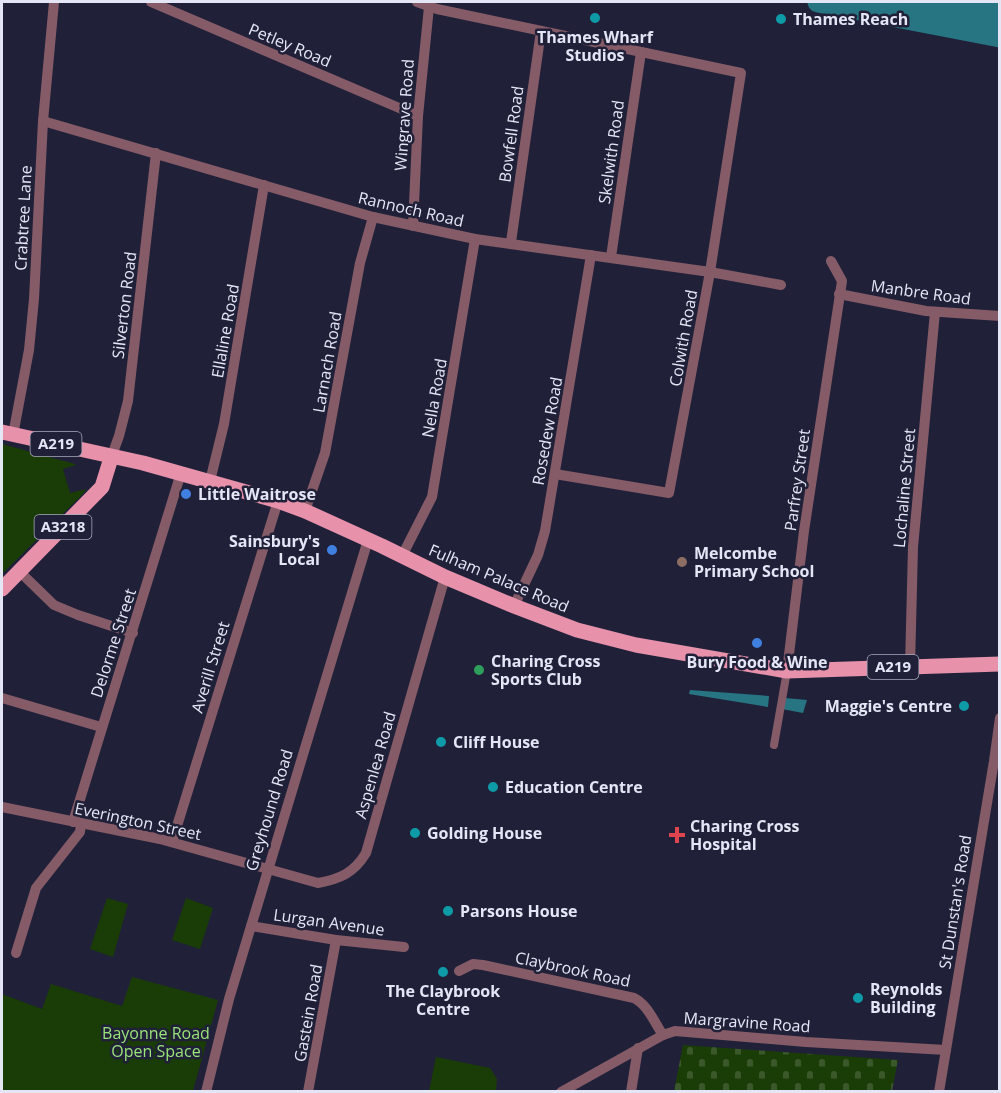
<svg xmlns="http://www.w3.org/2000/svg" width="1001" height="1093" font-family="'Open Sans',sans-serif">
<style>
.green{fill:#1a3c06}
.cemetery{fill:url(#cemetery-stones)}
.water{fill:#277582}
.lines{fill:none;stroke-linecap:round;stroke-linejoin:round}
.river{stroke:#277582;stroke-width:21}
.pedestrian{stroke:#855b67;stroke-width:8}
.minor{stroke:#855b67;stroke-width:10}
.primary{stroke:#e791ab;stroke-width:15}
.culture-dot{fill:#0f9aa8;stroke:#202139;stroke-width:2}
.shop-dot{fill:#3f7fe0;stroke:#202139;stroke-width:2}
.education-dot{fill:#8d6e63;stroke:#202139;stroke-width:2}
.leisure-dot{fill:#2e9e5b;stroke:#202139;stroke-width:2}
.health-dot{fill:#e0444e;stroke:#202139;stroke-width:2}
.labels{text-anchor:middle;stroke-width:5;stroke-linejoin:round;paint-order:stroke}
.shield{fill:#202139;stroke:#a9abbd;stroke-width:1.5}
.shield-label{font-size:15px;font-weight:bold;fill:#e4e6f6}
.poi-label{font-size:16px;font-weight:bold;fill:#e4e6f6;stroke:#202139;text-anchor:start}
.street-label{font-size:16px;fill:#e4e6f6;stroke:#202139}
.park-label{font-size:16px;fill:#99e379;stroke:#202139}
</style>
<defs>
<pattern id="cemetery-stones" width="16" height="16" patternUnits="userSpaceOnUse" patternTransform="scale(1.5)"><rect width="16" height="16" fill="#1a3c06"/><path d="M2 7V4a2 2 0 0 1 4 0v3zM10 15v-3a2 2 0 0 1 4 0v3z" fill="#3b582b"/></pattern>
</defs>
<rect width="100%" height="100%" fill="#202139"/>
<!-- green -->
<g class="green">
<path d="M 2,444 L 75,464 L 76,465 L 63,469 L 70,493 L 86,489 L 83,494 L 2,574 Z"/>
<path d="M 107,898 L 128,904 L 113,957 L 90,949 Z"/>
<path d="M 186,898 L 213,908 L 200,949 L 172,940 Z"/>
<path d="M 132,977 L 218,1000 L 193,1091 L 2,1091 L 2,994 L 42,1009 L 51,984 L 122,1006 Z"/>
<path d="M 436,1057 L 490,1068 L 497,1079 L 496,1091 L 429,1091 Z"/>
</g>
<!-- cemetery -->
<path class="cemetery" d="M 683,1045 L 898,1060 L 892,1091 L 674,1091 Z"/>
<!-- water -->
<g class="water">
<path d="M 818,2 L 999,2 L 999,37 Z"/>
<path d="M 690,690 L 769,696 L 768,707 L 689,694 Z"/>
<path d="M 785,698 L 807,700 L 803,713 L 782,709 Z"/>
</g>
<g class="lines">
<!-- river -->
<path class="river" d="M 818,2 L 1000,37"/>
<!-- pedestrian -->
<path class="pedestrian" d="M 774,745 L 787,671"/>
<!-- minor -->
<g class="minor">
<path d="M 151,2 L 418,116"/>
<path d="M 417,2 L 437,9 L 741,73 L 710,272 L 669,493 L 555,474"/>
<path d="M 43,121 L 373,217 L 475,239 L 710,272 L 781,285"/>
<path d="M 413,226 L 418,116 L 429,7"/>
<path d="M 511,242 L 541,31"/>
<path d="M 611,257 L 641,52"/>
<path d="M 839,294 L 926,311 L 1000,316"/>
<path d="M 13,435 L 29,350 L 34,299 L 43,121 L 54,2"/>
<path d="M 111,458 L 119,436 L 128,401 L 156,153"/>
<path d="M 210,481 L 224,424 L 264,185"/>
<path d="M 305,511 L 325,453 L 360,263 L 373,217"/>
<path d="M 402,556 L 432,497 L 475,239"/>
<path d="M 20,572 L 54,605 L 78,615 L 133,633"/>
<path d="M 514,606 L 538,555 L 545,531 L 591,255"/>
<path d="M 910,666 L 913,547 L 935,312"/>
<path d="M 787,671 L 804,531 L 842,281 L 831,261"/>
<path d="M 2,698 L 101,727"/>
<path d="M 2,807 L 160,839 L 318,883 C 340,879 354,873 366,853 L 445,577"/>
<path d="M 73,822 L 181,473"/>
<path d="M 172,842 L 278,501"/>
<path d="M 251,926 L 336,940 L 404,947"/>
<path d="M 16,953 L 36,888 L 80,832 L 81,824"/>
<path d="M 459,971 L 473,964 L 483,965 L 634,998 C 648,1005 654,1022 663,1035"/>
<path d="M 206,1092 L 229,999 L 368,540"/>
<path d="M 308,1092 L 336,940"/>
<path d="M 561,1092 L 663,1035 L 675,1031 L 806,1042 L 946,1050"/>
<path d="M 631,1092 L 638,1048"/>
<path d="M 939,1092 L 994,761 L 1000,718"/>
</g>
<!-- primary -->
<g class="primary">
<path d="M 2,432 L 143,463 L 278,501 L 305,511 L 382,546 L 445,577 L 514,606 L 577,630 L 636,645 L 787,671 L 1000,664"/>
<path d="M 2,589 L 102,487 L 111,458"/>
</g>
</g>
<!-- markers -->
<g class="culture-dot">
<circle cx="595" cy="18" r="6"/>
<circle cx="781" cy="19" r="6"/>
<circle cx="964" cy="706" r="6"/>
<circle cx="441" cy="742" r="6"/>
<circle cx="493" cy="787" r="6"/>
<circle cx="415" cy="833" r="6"/>
<circle cx="448" cy="911" r="6"/>
<circle cx="443" cy="972" r="6"/>
<circle cx="858" cy="998" r="6"/>
</g>
<g class="shop-dot">
<circle cx="186" cy="494" r="6"/>
<circle cx="332" cy="550" r="6"/>
<circle cx="757" cy="643" r="6"/>
</g>
<circle class="education-dot" cx="682" cy="562" r="6"/>
<circle class="leisure-dot" cx="479" cy="670" r="6"/>
<path class="health-dot" d="M674 826h6v6h6v6h-6v6h-6v-6h-6v-6h6z"/>
<g class="labels">
<!-- shield labels -->
<g class="shield">
<rect x="30.5" y="432" width="51" height="24" rx="4.5"/>
<rect x="34.5" y="515" width="57" height="24" rx="4.5"/>
<rect x="867.5" y="655" width="51" height="24" rx="4.5"/>
</g>
<g class="shield-label">
<text x="56" y="449">A219</text>
<text x="63" y="532">A3218</text>
<text x="893" y="672">A219</text>
</g>
<!-- poi labels -->
<g class="poi-label">
<text x="793" y="25">Thames Reach</text>
<text x="595" y="43" text-anchor="middle">Thames Wharf<tspan x="595" dy="18">Studios</tspan></text>
<text x="198" y="500">Little Waitrose</text>
<text x="320" y="547" text-anchor="end">Sainsbury's<tspan x="320" dy="18">Local</tspan></text>
<text x="694" y="559">Melcombe<tspan x="694" dy="18">Primary School</tspan></text>
<text x="491" y="667">Charing Cross<tspan x="491" dy="18">Sports Club</tspan></text>
<text x="757" y="668" text-anchor="middle">Bury Food &amp; Wine</text>
<text x="952" y="712" text-anchor="end">Maggie's Centre</text>
<text x="453" y="748">Cliff House</text>
<text x="505" y="793">Education Centre</text>
<text x="690" y="832">Charing Cross<tspan x="690" dy="18">Hospital</tspan></text>
<text x="427" y="839">Golding House</text>
<text x="460" y="917">Parsons House</text>
<text x="870" y="995">Reynolds<tspan x="870" dy="18">Building</tspan></text>
<text x="443" y="997" text-anchor="middle">The Claybrook<tspan x="443" dy="18">Centre</tspan></text>
</g>
<!-- street labels -->
<g class="street-label">
<text transform="translate(290 45) rotate(23)" y="6">Petley Road</text>
<text transform="translate(404 115) rotate(-86)" y="6">Wingrave Road</text>
<text transform="translate(511 134) rotate(-82)" y="6">Bowfell Road</text>
<text transform="translate(611 152) rotate(-82)" y="6">Skelwith Road</text>
<text transform="translate(411 209) rotate(13)" y="6">Rannoch Road</text>
<text transform="translate(23 218) rotate(-87)" y="6">Crabtree Lane</text>
<text transform="translate(921 292) rotate(8)" y="6">Manbre Road</text>
<text transform="translate(124 305) rotate(-83)" y="6">Silverton Road</text>
<text transform="translate(225 331) rotate(-80)" y="6">Ellaline Road</text>
<text transform="translate(683 338) rotate(-80)" y="6">Colwith Road</text>
<text transform="translate(327 362) rotate(-80)" y="6">Larnach Road</text>
<text transform="translate(434 398) rotate(-80)" y="6">Nella Road</text>
<text transform="translate(547 431) rotate(-80)" y="6">Rosedew Road</text>
<text transform="translate(797 480) rotate(-82)" y="6">Parfrey Street</text>
<text transform="translate(904 488) rotate(-85)" y="6">Lochaline Street</text>
<text transform="translate(499 578) rotate(23)" y="6">Fulham Palace Road</text>
<text transform="translate(113 643) rotate(-72)" y="6">Delorme Street</text>
<text transform="translate(210 667) rotate(-73)" y="6">Averill Street</text>
<text transform="translate(375 765) rotate(-74)" y="6">Aspenlea Road</text>
<text transform="translate(269 810) rotate(-73)" y="6">Greyhound Road</text>
<text transform="translate(138 821) rotate(12)" y="6">Everington Street</text>
<text transform="translate(955 902) rotate(-81)" y="6">St Dunstan's Road</text>
<text transform="translate(329 922) rotate(8)" y="6">Lurgan Avenue</text>
<text transform="translate(573 969) rotate(12)" y="6">Claybrook Road</text>
<text transform="translate(308 1013) rotate(-80)" y="6">Gastein Road</text>
<text transform="translate(747 1022) rotate(4)" y="6">Margravine Road</text>
</g>
<!-- park labels -->
<g class="park-label">
<text x="156" y="1039">Bayonne Road<tspan x="156" dy="18">Open Space</tspan></text>
</g>
</g>
<!-- border -->
<rect width="1001" height="1093" fill="none" stroke="#e4e6f6" stroke-width="6"/>
</svg>
